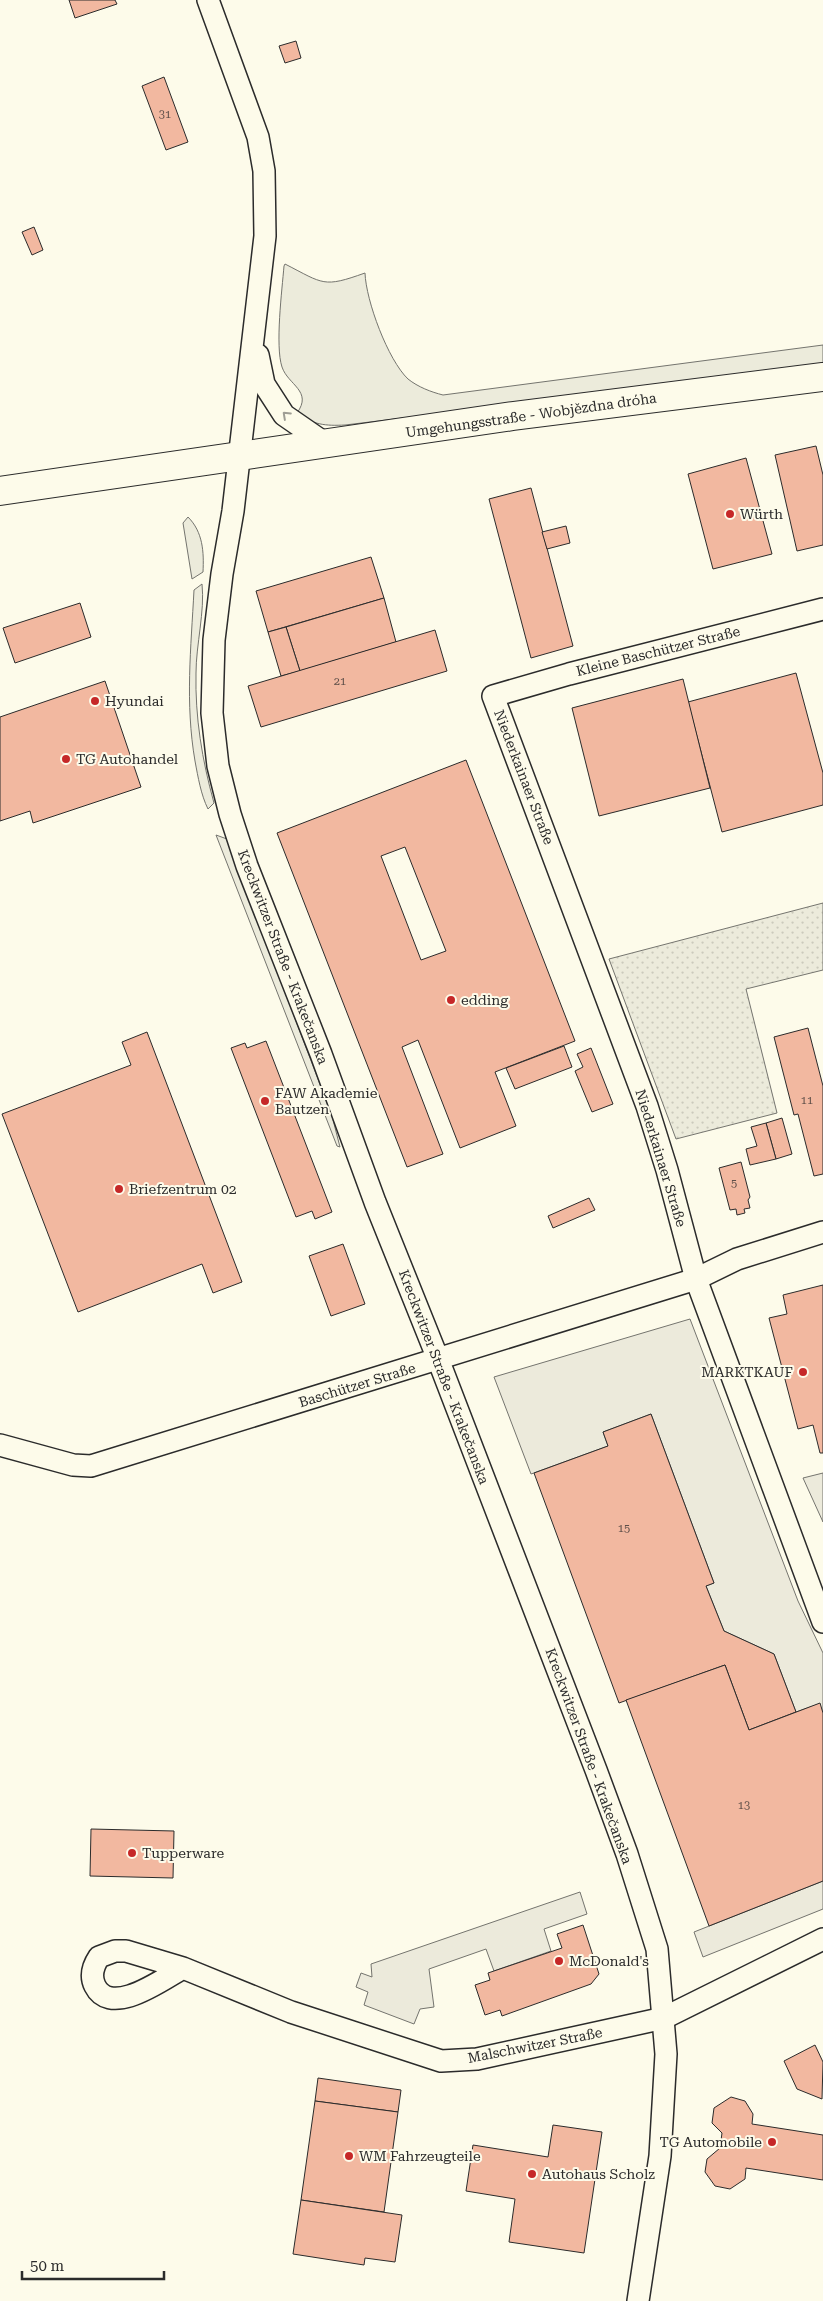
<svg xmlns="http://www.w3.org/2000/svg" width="823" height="2301" font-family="'Roboto Serif',serif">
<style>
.grass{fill:#ecebdb;stroke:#74746e}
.park{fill:url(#park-dots);stroke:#74746e}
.parking{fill:#eceadb;stroke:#74746e}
.building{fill:#f2b8a0;stroke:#2b2b2b;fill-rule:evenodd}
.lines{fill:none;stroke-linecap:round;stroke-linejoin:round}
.minor-casing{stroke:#2b2b2b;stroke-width:24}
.major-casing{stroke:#2b2b2b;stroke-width:30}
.minor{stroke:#fdfbea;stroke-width:21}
.major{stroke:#fdfbea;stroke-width:28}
.oneway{stroke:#9e9d94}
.poi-dot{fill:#c62828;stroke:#fdfbea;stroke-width:2}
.labels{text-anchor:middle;stroke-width:4;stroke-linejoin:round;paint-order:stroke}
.number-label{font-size:11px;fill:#5d4e48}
.street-label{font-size:14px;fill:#2b2b2b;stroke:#fdfbea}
.poi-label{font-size:14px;fill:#2b2b2b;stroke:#fdfbea;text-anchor:start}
</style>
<defs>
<pattern id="park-dots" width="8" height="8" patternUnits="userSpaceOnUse" patternTransform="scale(1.25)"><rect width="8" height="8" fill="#ecebdb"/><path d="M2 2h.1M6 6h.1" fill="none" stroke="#cbcabc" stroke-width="1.8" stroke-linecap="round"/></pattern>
</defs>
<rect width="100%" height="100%" fill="#fdfbea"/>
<!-- grass -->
<g class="grass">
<path d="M 285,264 C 324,284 323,288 365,273 C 366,301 388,360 408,379 C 418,387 431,392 443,395 L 823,345 L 823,367 L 345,425 C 326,426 313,425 297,413 C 313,391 288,385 282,367 C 275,346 282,290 284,266 Z"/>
<path d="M 188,517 C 203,532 204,552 203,572 L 192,579 L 183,523 Z"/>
<path d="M 202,584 C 205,611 196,645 196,673 C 195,717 202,760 214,803 L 208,809 C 201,795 198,777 195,761 C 185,703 191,648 194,590 Z"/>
<path d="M 216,835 L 227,839 L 332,1116 L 340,1147 L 337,1146 Z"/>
</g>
<!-- park -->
<path class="park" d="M 823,903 L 823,970 L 746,989 L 777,1113 L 676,1139 L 609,959 Z"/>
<!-- parking -->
<g class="parking">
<path d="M 690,1319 L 798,1601 L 823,1653 L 823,1713 L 819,1704 L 796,1712 L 774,1654 L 724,1631 L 706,1586 L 714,1583 L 651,1414 L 603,1432 L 608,1446 L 531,1474 L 494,1377 Z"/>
<path d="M 823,1473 L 823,1522 L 803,1478 Z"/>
<path d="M 823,1881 L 823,1909 L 703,1957 L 694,1932 Z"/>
<path d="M 580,1892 L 587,1914 L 544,1929 L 551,1951 L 494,1971 L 486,1949 L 429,1969 L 434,2007 L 420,2009 L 414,2024 L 364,2005 L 368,1992 L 356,1987 L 361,1973 L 372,1977 L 371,1964 Z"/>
</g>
<!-- building -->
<g class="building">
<path d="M 69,0 L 115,0 L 117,4 L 75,18 Z"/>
<path d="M 296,41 L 301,58 L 285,63 L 279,46 Z"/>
<path d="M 164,77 L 188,142 L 166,150 L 142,86 Z"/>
<path d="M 34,227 L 43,250 L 32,255 L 22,232 Z"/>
<path d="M 816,446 L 823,475 L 823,545 L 797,551 L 775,455 Z"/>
<path d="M 746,458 L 772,554 L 713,569 L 688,474 Z"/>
<path d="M 531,488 L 573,646 L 531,658 L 489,499 Z"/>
<path d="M 566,526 L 570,543 L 547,549 L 542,532 Z"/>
<path d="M 371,557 L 384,598 L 268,632 L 256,591 Z"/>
<path d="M 384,598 L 396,642 L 300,671 L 286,627 Z"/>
<path d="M 80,603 L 91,637 L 15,663 L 3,628 Z"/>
<path d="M 286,627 L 300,671 L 281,676 L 268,632 Z"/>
<path d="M 435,630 L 447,671 L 261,727 L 248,686 Z"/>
<path d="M 796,673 L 823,773 L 823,805 L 722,832 L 688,702 Z"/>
<path d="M 683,679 L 710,788 L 599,816 L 572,708 Z"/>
<path d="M 105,681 L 141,787 L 33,823 L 30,811 L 0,821 L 0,717 Z"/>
<path d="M 466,760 L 575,1041 L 495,1072 L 516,1126 L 460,1148 L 418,1040 L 402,1047 L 443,1154 L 407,1167 L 277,833 ZM 405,847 L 446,951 L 421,960 L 381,856 Z"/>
<path d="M 808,1028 L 823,1086 L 823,1174 L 814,1176 L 798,1114 L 794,1115 L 774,1037 Z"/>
<path d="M 147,1032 L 242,1282 L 213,1293 L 202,1264 L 78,1312 L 2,1114 L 131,1065 L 122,1042 Z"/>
<path d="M 266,1041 L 332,1212 L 315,1219 L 312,1211 L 296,1217 L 231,1048 L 245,1043 L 247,1048 Z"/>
<path d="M 564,1046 L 572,1067 L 515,1089 L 506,1068 Z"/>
<path d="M 591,1048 L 613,1104 L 592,1112 L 575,1071 L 583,1067 L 577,1054 Z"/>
<path d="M 782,1118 L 792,1154 L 776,1159 L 766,1123 Z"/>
<path d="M 766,1123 L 776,1159 L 750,1165 L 746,1149 L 757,1146 L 751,1127 Z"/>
<path d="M 741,1162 L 750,1197 L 748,1200 L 750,1208 L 744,1209 L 745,1213 L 737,1215 L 736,1209 L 730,1210 L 719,1168 Z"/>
<path d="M 589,1198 L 595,1210 L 553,1228 L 548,1216 Z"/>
<path d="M 343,1244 L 365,1304 L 331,1316 L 309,1256 Z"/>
<path d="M 823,1285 L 823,1453 L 820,1453 L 813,1425 L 798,1429 L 769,1318 L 787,1314 L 783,1295 Z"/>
<path d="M 651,1414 L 714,1583 L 706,1586 L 724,1631 L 774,1654 L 796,1712 L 749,1730 L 725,1665 L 619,1703 L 534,1473 L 608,1446 L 603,1432 Z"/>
<path d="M 725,1665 L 749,1730 L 820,1703 L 823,1713 L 823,1881 L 709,1926 L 626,1700 Z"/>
<path d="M 91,1829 L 174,1831 L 173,1878 L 90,1876 Z"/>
<path d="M 583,1925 L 599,1974 L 591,1984 L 502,2016 L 500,2010 L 485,2015 L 475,1985 L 490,1980 L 488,1973 L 562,1948 L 557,1934 Z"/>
<path d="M 815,2045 L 823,2062 L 822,2099 L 797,2089 L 784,2061 Z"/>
<path d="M 318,2078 L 401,2090 L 398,2112 L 315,2101 Z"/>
<path d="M 731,2097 L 745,2101 L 753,2114 L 752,2124 L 823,2135 L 823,2180 L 746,2168 L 745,2179 L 730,2189 L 715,2186 L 705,2172 L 707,2159 L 720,2148 L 722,2133 L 712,2123 L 714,2108 Z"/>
<path d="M 315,2101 L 398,2112 L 384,2212 L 301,2200 Z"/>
<path d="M 553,2125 L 602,2132 L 584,2253 L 509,2242 L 515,2199 L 466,2191 L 473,2145 L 548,2157 Z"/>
<path d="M 301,2200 L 402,2215 L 395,2262 L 365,2258 L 364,2265 L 293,2254 Z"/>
</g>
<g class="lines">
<defs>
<g id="minor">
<path d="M 208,0 L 258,137 L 264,171 L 265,236 L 233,511 L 222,574 L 214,640 L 212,713 L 218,766 L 230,814 L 247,866 L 321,1054 L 375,1202 L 438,1359 L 596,1770 L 627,1854 L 657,1949 L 666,2054 L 660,2156 L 638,2301"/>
<path d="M 258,355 L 264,384 L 284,415 L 326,444"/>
<path d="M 823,609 L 569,674 L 493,696 L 647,1106 L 667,1170 L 696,1279 L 823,1622"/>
<path d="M 0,1445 L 73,1465 L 91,1466 L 696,1279 L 737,1259 L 823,1232"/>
<path d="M 183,1968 C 163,1979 111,2018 95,1986 C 90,1976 93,1966 99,1957 L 115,1951 L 126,1951 L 183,1968 L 291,2012 L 441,2061 L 477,2059 L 664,2018 L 823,1939"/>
</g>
<path id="major" d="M 0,491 L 513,416 L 823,377"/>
</defs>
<!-- minor casing -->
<use href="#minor" class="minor-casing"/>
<!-- major casing -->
<use href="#major" class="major-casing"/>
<!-- minor -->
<use href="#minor" class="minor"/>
<!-- major -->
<use href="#major" class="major"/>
</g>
<!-- one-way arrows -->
<defs><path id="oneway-chevron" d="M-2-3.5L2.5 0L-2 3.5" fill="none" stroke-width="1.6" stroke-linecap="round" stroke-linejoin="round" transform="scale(1.25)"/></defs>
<use class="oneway" href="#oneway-chevron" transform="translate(286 415) rotate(-137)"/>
<!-- markers -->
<g class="poi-dot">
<circle cx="730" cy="514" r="5"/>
<circle cx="95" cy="701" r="5"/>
<circle cx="66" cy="759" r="5"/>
<circle cx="451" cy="1000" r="5"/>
<circle cx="265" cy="1101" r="5"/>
<circle cx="119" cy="1189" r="5"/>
<circle cx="803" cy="1372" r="5"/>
<circle cx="132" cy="1853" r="5"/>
<circle cx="559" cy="1961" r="5"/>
<circle cx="772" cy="2142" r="5"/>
<circle cx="349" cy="2156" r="5"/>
<circle cx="532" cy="2174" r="5"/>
</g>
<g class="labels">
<!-- number labels -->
<g class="number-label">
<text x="165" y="118">31</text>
<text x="340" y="685">21</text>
<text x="807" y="1104">11</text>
<text x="734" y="1187">5</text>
<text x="624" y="1532">15</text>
<text x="744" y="1809">13</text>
</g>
<!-- street labels -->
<g class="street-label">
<text transform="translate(531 415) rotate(-8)" y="5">Umgehungsstraße - Wobjězdna dróha</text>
<text transform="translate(658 651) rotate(-14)" y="5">Kleine Baschützer Straße</text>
<text transform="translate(524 777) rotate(69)" y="5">Niederkainaer Straße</text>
<text transform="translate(283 957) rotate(69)" y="5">Kreckwitzer Straße - Krakečanska</text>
<text transform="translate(661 1158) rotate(73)" y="5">Niederkainaer Straße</text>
<text transform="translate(444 1377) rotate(69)" y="5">Kreckwitzer Straße - Krakečanska</text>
<text transform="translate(357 1385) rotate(-17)" y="5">Baschützer Straße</text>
<text transform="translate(589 1756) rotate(70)" y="5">Kreckwitzer Straße - Krakečanska</text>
<text transform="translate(535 2045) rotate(-11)" y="5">Malschwitzer Straße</text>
</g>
<!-- poi labels -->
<g class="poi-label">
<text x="740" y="519">Würth</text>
<text x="105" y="706">Hyundai</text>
<text x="76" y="764">TG Autohandel</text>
<text x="461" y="1005">edding</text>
<text x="275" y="1098">FAW Akademie<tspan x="275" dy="16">Bautzen</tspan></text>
<text x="129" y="1194">Briefzentrum 02</text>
<text x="793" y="1377" text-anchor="end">MARKTKAUF</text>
<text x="142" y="1858">Tupperware</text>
<text x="569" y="1966">McDonald's</text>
<text x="762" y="2147" text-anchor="end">TG Automobile</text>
<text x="359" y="2161">WM Fahrzeugteile</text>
<text x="542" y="2179">Autohaus Scholz</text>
</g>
</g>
<!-- scale -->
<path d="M22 2271v8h142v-8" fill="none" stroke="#2b2b2b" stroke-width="2.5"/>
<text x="30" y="2271" font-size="15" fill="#2b2b2b" stroke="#fdfbea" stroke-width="4" paint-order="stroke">50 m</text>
</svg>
